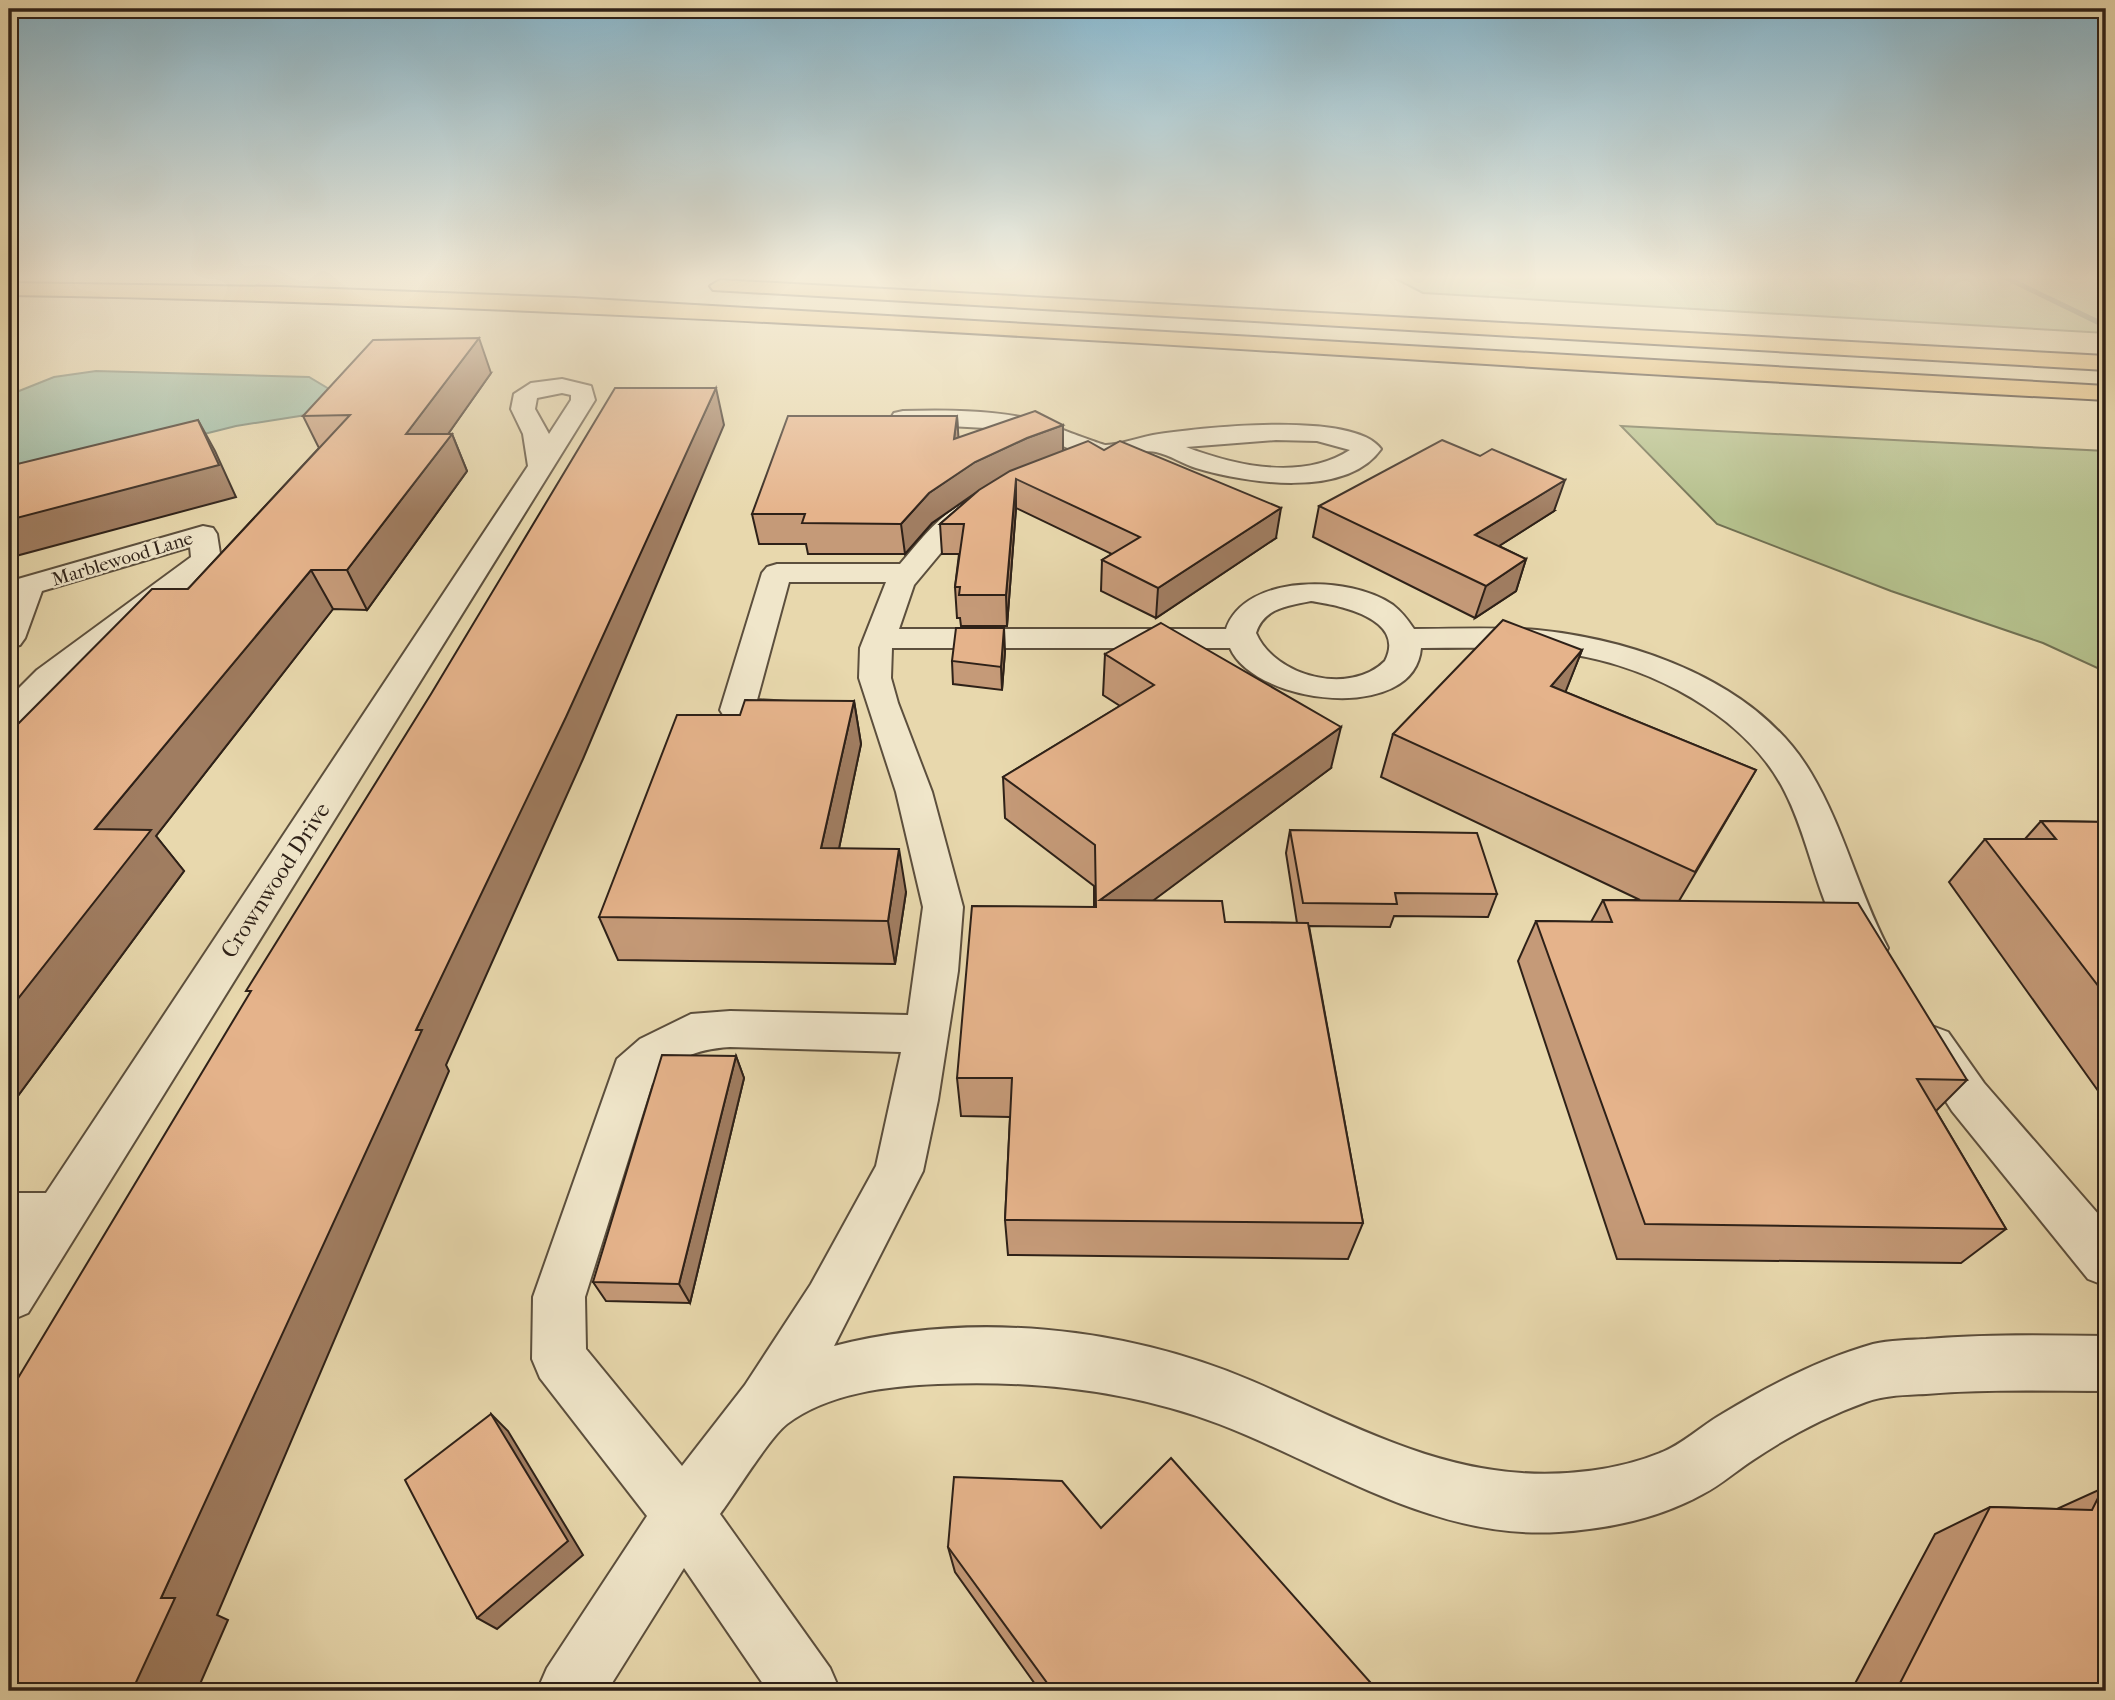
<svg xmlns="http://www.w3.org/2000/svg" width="2115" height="1700" font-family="'IM FELL French Canon',serif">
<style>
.green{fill:#b4bf8b;stroke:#717052;stroke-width:2}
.water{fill:#98bba5;stroke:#6e7d6d;stroke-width:2}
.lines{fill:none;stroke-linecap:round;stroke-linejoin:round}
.stream{fill:#6e7d6d;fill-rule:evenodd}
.street-casing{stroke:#5c4f3d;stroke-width:4}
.highway-casing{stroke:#2e2118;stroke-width:4}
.street{fill:#f0e6ca;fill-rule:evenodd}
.highway{fill:#e4bc76;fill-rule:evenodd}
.wall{fill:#c59a78;stroke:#2e2118;stroke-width:2}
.shaded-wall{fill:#a07d61;stroke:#2e2118;stroke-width:2}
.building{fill:#e5b38b;stroke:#2e2118;stroke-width:2}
.labels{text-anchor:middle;stroke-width:5;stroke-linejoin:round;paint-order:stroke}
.far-street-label{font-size:19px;fill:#2e2118;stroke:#f0e6ca}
.street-label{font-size:23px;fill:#2e2118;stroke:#f0e6ca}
</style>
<rect width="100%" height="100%" fill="#e8d8ad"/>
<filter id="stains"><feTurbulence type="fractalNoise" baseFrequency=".00286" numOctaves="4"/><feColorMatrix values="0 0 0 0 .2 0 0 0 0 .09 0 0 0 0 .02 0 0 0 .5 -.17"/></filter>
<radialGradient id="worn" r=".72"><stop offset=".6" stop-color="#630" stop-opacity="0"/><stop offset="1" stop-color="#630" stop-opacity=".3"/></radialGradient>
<!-- green -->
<g class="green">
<path d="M 1388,275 L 2106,275 L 2106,333 L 1423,293 Z"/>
<path d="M 1621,426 L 2106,451 L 2106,672 L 2043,643 L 1891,591 L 1717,524 Z"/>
</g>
<!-- water -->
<path class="water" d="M 96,371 L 309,377 L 329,389 L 306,415 L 236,426 L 9,483 L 9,395 L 54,377 Z"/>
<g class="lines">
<!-- stream -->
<path class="stream" d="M 1995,275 L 2006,275 L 2106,323 L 2106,329 Z"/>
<defs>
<g id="street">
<path d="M 562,379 L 591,386 L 595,400 L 28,1313 L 9,1321 L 9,1249 L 14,1241 L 9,1241 L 9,1193 L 46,1193 L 528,466 L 523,434 L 511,409 L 514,394 L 531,383 ZM 562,393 L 571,395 L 571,400 L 549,434 L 535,409 L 537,398 Z"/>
<path d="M 903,411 C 946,410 989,410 1031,419 C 1044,422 1101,445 1106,445 C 1122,444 1137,438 1153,435 C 1196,428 1354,410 1381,449 C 1346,499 1245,483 1196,468 C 1183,464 1170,455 1156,452 C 1140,448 1099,462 1082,467 L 1073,464 L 1069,459 L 1077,452 L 1044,438 L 1004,429 L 894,423 L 891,418 L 894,413 ZM 1276,440 L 1317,441 L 1350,450 C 1302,481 1236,466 1186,447 Z"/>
<path d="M 983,495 L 993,497 L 997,503 L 959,531 L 914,585 L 899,629 L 1226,629 C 1245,573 1351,575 1393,605 C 1402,612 1408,620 1414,629 C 1455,629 1496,627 1537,630 C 1637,640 1757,682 1811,773 C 1844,828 1858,891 1888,948 L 1882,959 L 1867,964 L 1852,959 C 1842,941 1832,922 1825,902 C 1811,866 1803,827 1785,792 C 1747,716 1651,666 1569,654 C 1520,646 1471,648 1421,648 C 1415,724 1255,705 1230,648 L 892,648 L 891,678 L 898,703 L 932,792 L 963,907 L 958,971 L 938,1100 L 923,1171 L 834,1346 C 970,1311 1123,1326 1252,1381 C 1340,1419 1425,1467 1522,1473 C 1567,1476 1618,1470 1660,1453 C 1682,1445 1701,1426 1722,1414 C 1768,1386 1820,1359 1873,1344 C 1890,1340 1909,1340 1926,1339 C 1986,1334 2046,1335 2106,1336 L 2106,1391 C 2046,1391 1986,1389 1926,1394 C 1906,1395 1885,1395 1866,1402 C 1827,1416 1787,1437 1753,1460 C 1736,1471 1721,1485 1703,1494 C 1660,1518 1608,1529 1559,1532 C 1433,1540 1331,1467 1219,1424 C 1129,1390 1032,1380 938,1384 C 888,1386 828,1393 787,1424 C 770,1437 735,1494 720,1514 L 830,1668 L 840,1691 L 768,1691 L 684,1568 L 607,1691 L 537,1691 L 547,1668 L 647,1516 L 540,1378 L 532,1359 L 533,1297 L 617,1059 L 640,1039 L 691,1014 L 730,1011 L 908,1015 L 923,907 L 896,792 L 859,678 L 860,648 L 886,582 L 789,582 L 757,700 L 805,703 L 810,711 L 805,719 C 781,725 749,724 725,718 L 720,710 L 762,573 L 767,567 L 777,564 L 900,564 C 923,537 947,504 983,495 ZM 1311,601 C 1338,605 1407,618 1385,661 C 1350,696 1275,677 1256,633 C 1264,608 1287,606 1311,601 ZM 730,1047 L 901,1052 L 876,1166 L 811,1284 L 745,1385 L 682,1466 L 586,1349 L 585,1297 L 652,1084 C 681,1057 691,1050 730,1047 Z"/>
<path d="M 203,526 L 213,528 L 217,534 L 221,560 L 216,566 L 61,684 L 21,725 L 9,728 L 9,698 L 37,670 L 191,557 L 190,547 L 42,591 L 25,638 L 20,645 L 9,648 L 9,598 L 18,579 Z"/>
<path d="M 1932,1026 L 1948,1032 L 1984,1083 L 2106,1223 L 2106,1286 L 2088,1279 L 1952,1111 L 1910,1045 L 1916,1032 Z"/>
</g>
<g id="highway">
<path d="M 720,280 L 2106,356 L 2106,370 L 713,290 L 710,286 Z"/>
<path d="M 9,283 L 281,287 L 574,298 L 2106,386 L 2106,400 C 1407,364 709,306 9,295 Z"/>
</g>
</defs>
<!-- street casing -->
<use href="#street" class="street-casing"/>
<!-- highway casing -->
<use href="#highway" class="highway-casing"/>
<!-- street -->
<use href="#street" class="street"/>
<!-- highway -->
<use href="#highway" class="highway"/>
</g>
<!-- wall -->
<g class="wall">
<path d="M 491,373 L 448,434 L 452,434 L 467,471 L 367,610 L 333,609 L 156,836 L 184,871 L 9,1108 L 188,589 L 319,448 L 303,416 Z"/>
<path d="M 957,416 L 958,438 L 1063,425 L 1063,451 L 1104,450 L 1276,538 L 1156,618 L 1101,591 L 1102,560 L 1112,554 L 1016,508 L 1007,626 L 961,626 L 960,618 L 957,618 L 955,587 L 959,554 L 942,554 L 940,524 L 978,491 L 932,523 L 905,554 L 808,554 L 806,544 L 759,544 L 752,514 Z"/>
<path d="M 1319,506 L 1554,511 L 1499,546 L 1526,559 L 1516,591 L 1475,618 L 1313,537 Z"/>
<path d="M 1582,650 L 1565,692 L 1756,770 L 1679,901 L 1967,1080 L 1936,1111 L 2006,1229 L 1961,1263 L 1617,1259 L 1518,961 L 1536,921 L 1591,922 L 1603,900 L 1640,900 L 1381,777 L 1393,734 Z"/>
<path d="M 1005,651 L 1002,690 L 953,684 L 952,661 Z"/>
<path d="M 1105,654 L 1331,768 L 1153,900 L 1225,922 L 1297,923 L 1286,853 L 1290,830 L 1497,894 L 1488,917 L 1394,916 L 1390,927 L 1309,926 L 1363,1223 L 1348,1259 L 1008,1255 L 1005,1220 L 1010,1117 L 961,1116 L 957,1078 L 1094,907 L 1094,886 L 1005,818 L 1003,777 L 1120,706 L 1103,695 Z"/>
<path d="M 854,701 L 861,744 L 839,848 L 906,892 L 895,964 L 618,960 L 599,917 Z"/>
<path d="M 2041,821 L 2106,822 L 2106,1102 L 1949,882 L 1985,839 L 2025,839 Z"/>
<path d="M 736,1056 L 744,1078 L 690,1303 L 606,1301 L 593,1282 Z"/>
<path d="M 2103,1488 L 2106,1691 L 1851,1691 L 1935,1534 L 1990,1507 L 2057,1509 Z"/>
<path d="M 1101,1528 L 1378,1691 L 1040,1691 L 955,1572 L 948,1547 Z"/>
</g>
<!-- shaded-wall -->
<g class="shaded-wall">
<path d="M 479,338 L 491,373 L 422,471 L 406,434 Z"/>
<path d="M 716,388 L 724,425 L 583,759 L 446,1065 L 449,1071 L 217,1615 L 228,1620 L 197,1691 L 132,1691 L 161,1598 L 416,1030 Z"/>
<path d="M 957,416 L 959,445 L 954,439 Z"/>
<path d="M 198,420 L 215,451 L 236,497 L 12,557 L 9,553 L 9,520 Z"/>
<path d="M 1063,425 L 1063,455 L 977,492 L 932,523 L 905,554 L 901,524 L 929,493 L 975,462 L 1027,438 Z"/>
<path d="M 452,434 L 467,471 L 367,610 L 347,570 Z"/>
<path d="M 1016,479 L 1016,508 L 1007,626 L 1006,595 Z"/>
<path d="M 1565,480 L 1554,511 L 1466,567 L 1475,535 Z"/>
<path d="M 1281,508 L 1276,538 L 1156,618 L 1158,588 Z"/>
<path d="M 1526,559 L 1516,591 L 1475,618 L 1486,586 Z"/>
<path d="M 311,570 L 333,609 L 156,836 L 184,871 L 9,1108 L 9,1010 L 95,829 Z"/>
<path d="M 1004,628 L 1005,651 L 1002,690 L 1001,667 Z"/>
<path d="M 1582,650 L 1565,693 L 1551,686 Z"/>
<path d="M 854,701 L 861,744 L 830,891 L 821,848 Z"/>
<path d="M 1341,727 L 1331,768 L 1099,941 L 1100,900 Z"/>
<path d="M 899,849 L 906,892 L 895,964 L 888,921 Z"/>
<path d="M 736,1056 L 744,1078 L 690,1303 L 679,1284 Z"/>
<path d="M 491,1414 L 508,1431 L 583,1555 L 497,1629 L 477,1618 Z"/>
</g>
<!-- building -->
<g class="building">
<path d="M 479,338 L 406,434 L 452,434 L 347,570 L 311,570 L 95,829 L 151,830 L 9,1010 L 9,733 L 152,589 L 188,589 L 350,415 L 303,416 L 373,340 Z"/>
<path d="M 615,388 L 716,388 L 566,717 L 416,1030 L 422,1030 L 161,1598 L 175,1598 L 132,1691 L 9,1691 L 9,1393 L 251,991 L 246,991 L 431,694 Z"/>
<path d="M 1035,411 L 1063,425 L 1027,438 L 975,462 L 929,493 L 901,524 L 802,523 L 805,514 L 752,514 L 788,416 L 957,416 L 954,439 Z"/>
<path d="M 198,420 L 219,465 L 9,520 L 9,466 Z"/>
<path d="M 1442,440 L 1480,456 L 1492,449 L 1565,480 L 1475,535 L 1526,559 L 1486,586 L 1319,506 Z"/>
<path d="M 1088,441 L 1104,450 L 1120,441 L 1281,508 L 1158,588 L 1102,560 L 1140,537 L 1016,479 L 1006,595 L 959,595 L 960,587 L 955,587 L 964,524 L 940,524 L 979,490 L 1010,471 Z"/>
<path d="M 1503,620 L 1582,650 L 1551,686 L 1756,770 L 1695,872 L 1393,734 Z"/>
<path d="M 1161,623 L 1341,727 L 1100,900 L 1222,901 L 1225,922 L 1308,923 L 1363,1223 L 1005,1220 L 1012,1078 L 957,1078 L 972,906 L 1096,907 L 1095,845 L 1003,777 L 1154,685 L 1105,654 Z"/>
<path d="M 956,628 L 1004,628 L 1001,667 L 952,661 Z"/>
<path d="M 745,700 L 854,701 L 821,848 L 899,849 L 888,921 L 599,917 L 677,715 L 740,715 Z"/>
<path d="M 2041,821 L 2106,822 L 2106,996 L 1985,839 L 2056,839 Z"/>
<path d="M 1290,830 L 1477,833 L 1497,894 L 1395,893 L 1397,904 L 1303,903 Z"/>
<path d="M 1603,900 L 1858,903 L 1967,1080 L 1917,1079 L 2006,1229 L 1645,1224 L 1536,921 L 1612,922 Z"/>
<path d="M 662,1055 L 736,1056 L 679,1284 L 593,1282 Z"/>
<path d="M 491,1414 L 568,1541 L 477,1618 L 405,1480 Z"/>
<path d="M 1171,1458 L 1378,1691 L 1053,1691 L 948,1547 L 954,1477 L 1062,1481 L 1101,1528 Z"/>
<path d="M 2103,1488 L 2106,1488 L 2106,1691 L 1896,1691 L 1990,1507 L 2092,1510 Z"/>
</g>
<!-- sky -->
<linearGradient id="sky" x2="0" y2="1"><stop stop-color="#88b7cd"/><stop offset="0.54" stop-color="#f5edda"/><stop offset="1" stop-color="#f5edda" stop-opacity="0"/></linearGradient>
<rect width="2115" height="513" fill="url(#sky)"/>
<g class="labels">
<!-- far-street labels -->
<g class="far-street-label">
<text transform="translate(122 558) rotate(-17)" y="7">Marblewood Lane</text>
</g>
<!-- street labels -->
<g class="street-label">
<text transform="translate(275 880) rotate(-57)" y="8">Crownwood Drive</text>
</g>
</g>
<!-- margin -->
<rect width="2115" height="1700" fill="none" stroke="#e8d8ad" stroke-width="35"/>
<rect x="10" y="10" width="2094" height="1679" fill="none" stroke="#2e2118" stroke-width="3.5"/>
<rect x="18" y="18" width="2080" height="1665" fill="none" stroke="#2e2118" stroke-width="2"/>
<rect width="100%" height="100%" filter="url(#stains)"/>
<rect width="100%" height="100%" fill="url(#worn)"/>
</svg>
